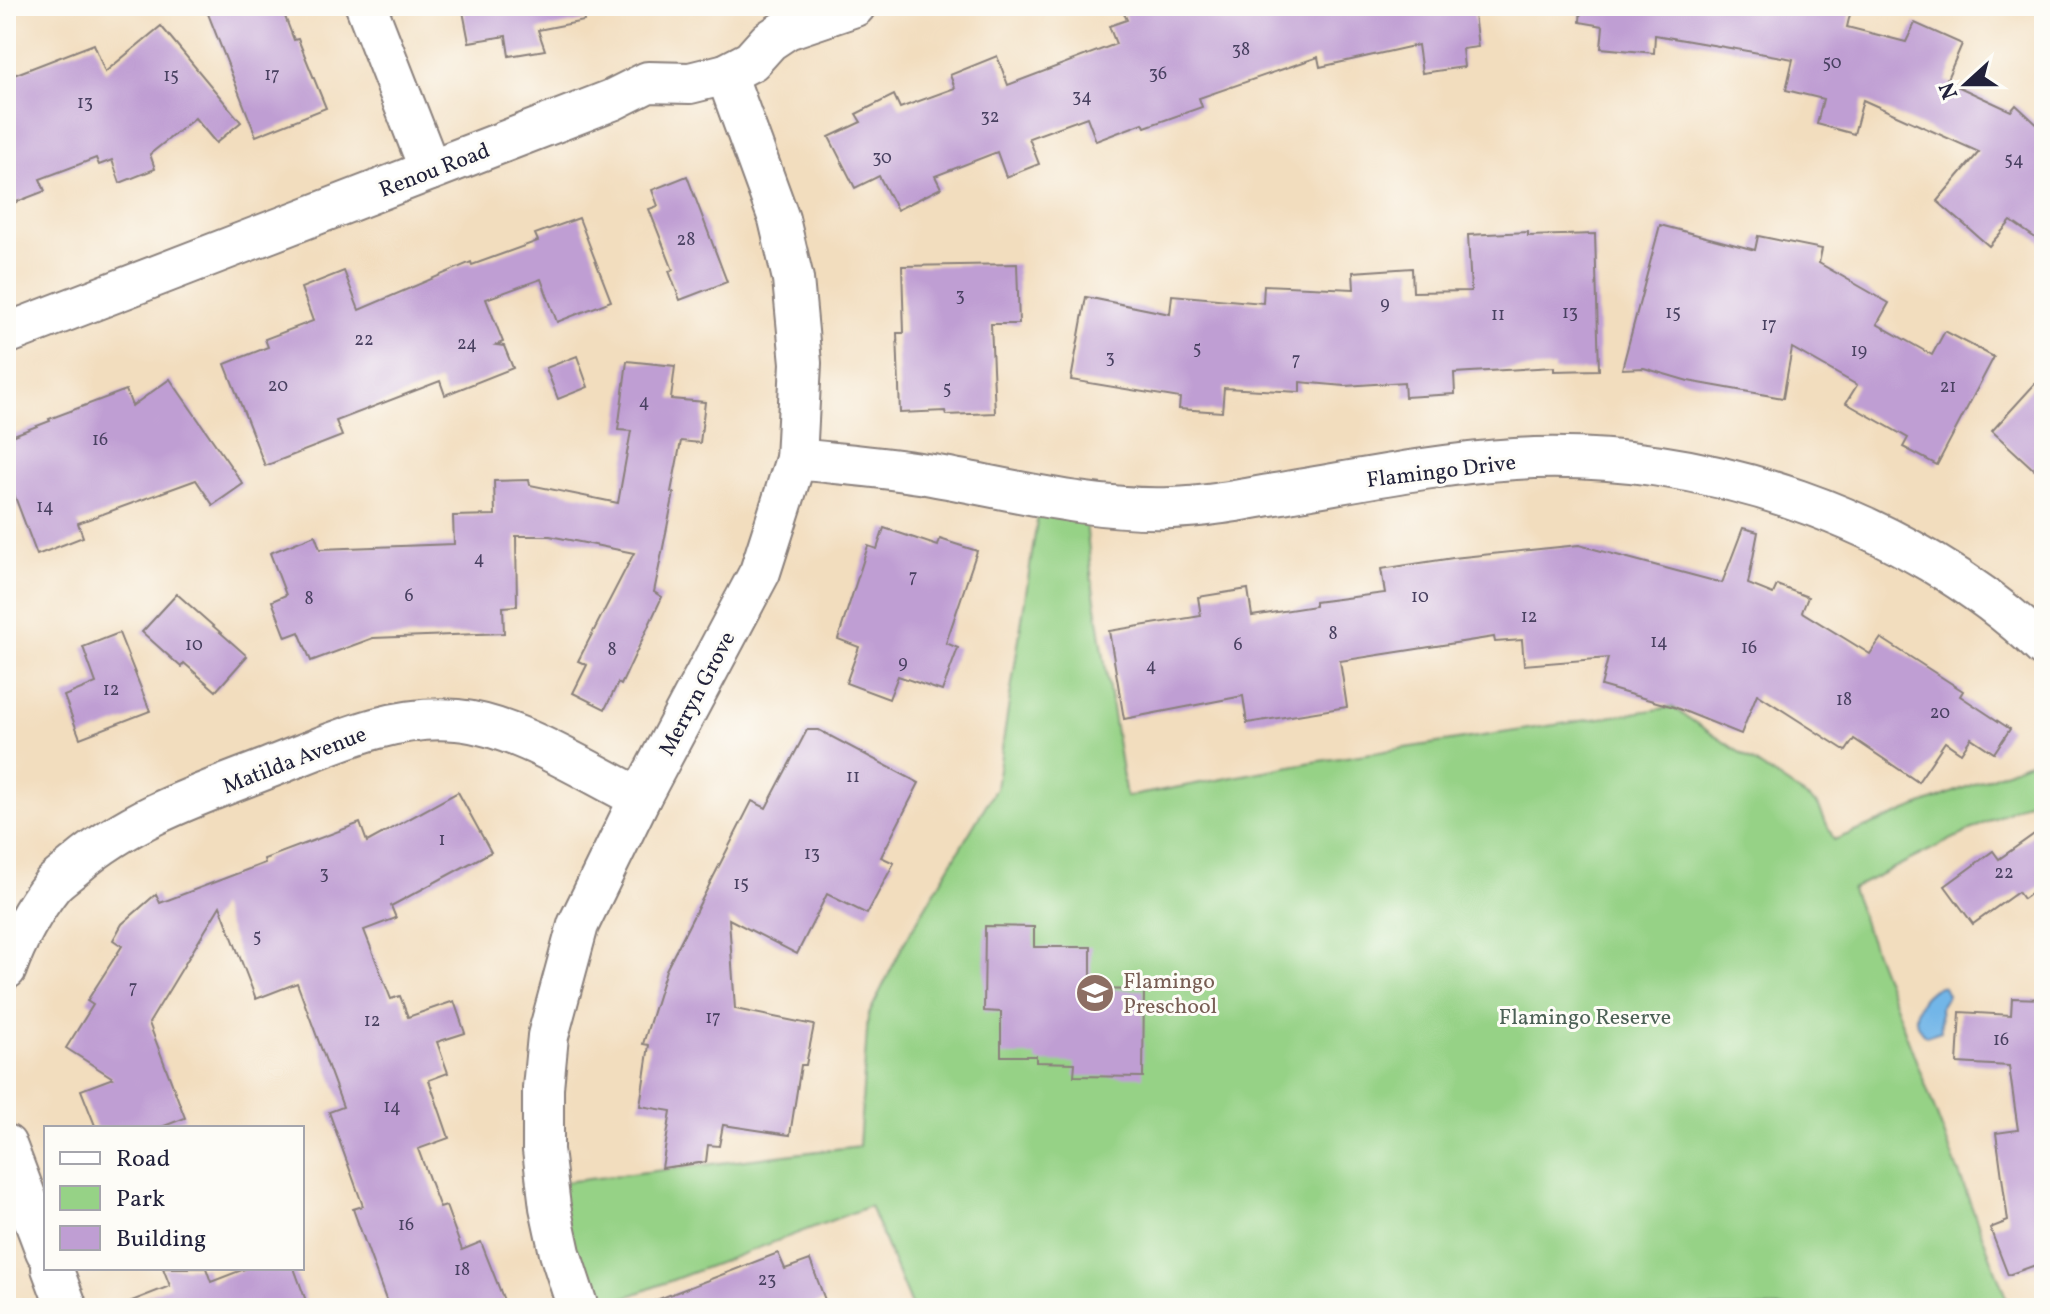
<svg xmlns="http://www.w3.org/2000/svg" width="2050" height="1314" font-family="Vollkorn,serif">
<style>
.green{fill:#96d286;stroke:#5c7a60;stroke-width:2}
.water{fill:#72b6e8;stroke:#4a6c92;stroke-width:2}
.building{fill:#bf9ed3}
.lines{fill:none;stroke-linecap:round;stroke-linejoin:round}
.minor-casing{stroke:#8a807c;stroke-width:44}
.minor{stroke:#fff;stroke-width:40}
.labels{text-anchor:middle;stroke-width:6;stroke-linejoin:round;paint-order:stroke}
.number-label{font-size:18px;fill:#494161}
.street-label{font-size:22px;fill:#22223b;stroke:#fdfcf7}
.education-label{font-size:22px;fill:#785e54;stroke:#fdfcf7;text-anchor:start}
.park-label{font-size:22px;fill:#4b6055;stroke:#fdfcf7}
</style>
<rect width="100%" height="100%" fill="#fdfcf7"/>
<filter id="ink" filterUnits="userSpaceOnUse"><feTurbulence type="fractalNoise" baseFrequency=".0125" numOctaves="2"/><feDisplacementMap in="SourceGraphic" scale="16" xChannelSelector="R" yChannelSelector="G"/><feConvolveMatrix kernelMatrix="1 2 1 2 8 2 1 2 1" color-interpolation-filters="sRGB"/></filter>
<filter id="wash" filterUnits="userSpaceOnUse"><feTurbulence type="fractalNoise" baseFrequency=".006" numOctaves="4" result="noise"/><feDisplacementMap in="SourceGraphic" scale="32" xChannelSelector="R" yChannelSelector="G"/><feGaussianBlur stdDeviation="1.8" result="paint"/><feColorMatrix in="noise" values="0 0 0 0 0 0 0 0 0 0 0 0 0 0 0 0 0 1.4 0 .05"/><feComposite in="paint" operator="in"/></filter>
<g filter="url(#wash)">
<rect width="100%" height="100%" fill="#f2ddbe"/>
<!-- green -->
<path class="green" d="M 1041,495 L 1084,502 L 1092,581 L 1126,797 L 1307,763 L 1672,707 L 1818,805 L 1834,840 L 2044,756 L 2044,794 L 1851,889 L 2010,1308 L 912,1308 L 870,1206 L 598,1308 L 578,1308 L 547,1184 L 859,1146 L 868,1016 L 904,943 L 996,788 Z"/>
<!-- water -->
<path class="water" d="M 1939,986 L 1944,987 L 1948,995 L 1940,1007 L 1941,1031 L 1926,1036 C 1906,1021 1919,995 1939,986 Z"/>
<g id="blocks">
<!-- building -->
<g class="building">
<path d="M 205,6 L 281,6 L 294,40 L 298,39 L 326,108 L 256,136 Z"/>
<path d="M 462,6 L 582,6 L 584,21 L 538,30 L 545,50 L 509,56 L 506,36 L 469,42 Z"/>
<path d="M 1121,6 L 1473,6 L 1478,47 L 1462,49 L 1464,67 L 1422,73 L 1418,45 L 1320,67 L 1318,57 L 1199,98 L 1202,107 L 1145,127 L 1143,123 L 1096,141 L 1087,117 L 1029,138 L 1039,164 L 1006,177 L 997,152 L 935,176 L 941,188 L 897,210 L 879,176 L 855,188 L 829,137 L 861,122 L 856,114 L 894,95 L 900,108 L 955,88 L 950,75 L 997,56 L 1008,85 L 1116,44 L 1109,26 L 1127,20 Z"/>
<path d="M 1581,6 L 1852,6 L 1847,27 L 1906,42 L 1915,23 L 1962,44 L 1946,81 L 2011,111 L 2016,105 L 2044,131 L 2044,244 L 2011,221 L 1989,246 L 1937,201 L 1979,152 L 1863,100 L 1854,134 L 1817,124 L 1823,99 L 1786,90 L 1793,59 L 1655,35 L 1654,53 L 1601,48 L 1603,26 L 1580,22 Z"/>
<path d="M 161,26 L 241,122 L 216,143 L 195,118 L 150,154 L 155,169 L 120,183 L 112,160 L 99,165 L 96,158 L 40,179 L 45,191 L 6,206 L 6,78 L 94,44 L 105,72 Z"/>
<path d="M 687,176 L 727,282 L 680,300 L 669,271 L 673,270 L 649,209 L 658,206 L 652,190 Z"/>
<path d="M 579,218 L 611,301 L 557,322 L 541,279 L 486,299 L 503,342 L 496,345 L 504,346 L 513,368 L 445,395 L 440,381 L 336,421 L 342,436 L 265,466 L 225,364 L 268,347 L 265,339 L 313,321 L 301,288 L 344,271 L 359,310 L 471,262 L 472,265 L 538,241 L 535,234 Z"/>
<path d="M 1660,225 L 1755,250 L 1758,236 L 1822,249 L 1819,263 L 1889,303 L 1877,324 L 1932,355 L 1945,331 L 1994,357 L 1937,465 L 1903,447 L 1908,438 L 1846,403 L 1857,385 L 1792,348 L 1783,398 L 1688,381 L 1644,368 L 1622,369 Z"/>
<path d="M 1528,232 L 1528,236 L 1595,234 L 1599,370 L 1554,371 L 1554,367 L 1454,373 L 1455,394 L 1405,397 L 1404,382 L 1345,386 L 1300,382 L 1300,392 L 1224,388 L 1222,412 L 1179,409 L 1180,398 L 1071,380 L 1086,297 L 1170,314 L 1172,295 L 1263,303 L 1264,285 L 1354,289 L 1353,272 L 1412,268 L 1413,292 L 1471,291 L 1468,235 Z"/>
<path d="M 1017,264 L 1019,324 L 991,324 L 995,413 L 946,415 L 945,411 L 900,413 L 897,333 L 904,333 L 902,266 Z"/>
<path d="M 577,356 L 588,387 L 558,399 L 546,368 Z"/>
<path d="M 627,361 L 675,366 L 671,399 L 705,402 L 700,443 L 681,441 L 671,492 L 674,493 L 654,592 L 662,597 L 621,685 L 618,683 L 605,709 L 573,693 L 587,665 L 578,661 L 634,553 L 550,536 L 516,536 L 517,606 L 503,607 L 504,633 L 373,638 L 311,661 L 299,632 L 286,637 L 272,601 L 286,595 L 270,553 L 315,535 L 320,549 L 454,544 L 453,516 L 495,515 L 494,481 L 529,480 L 530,485 L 618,503 L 631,431 L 618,430 Z"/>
<path d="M 2044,374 L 2044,479 L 1992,431 Z"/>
<path d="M 170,379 L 243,484 L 213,505 L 196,480 L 78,523 L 83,537 L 37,555 L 6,473 L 6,438 L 50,421 L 49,419 L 126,390 L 132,406 Z"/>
<path d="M 884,528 L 938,546 L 940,539 L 977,551 L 946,643 L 958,648 L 942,691 L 898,676 L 889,699 L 846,683 L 859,647 L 838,639 L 868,546 L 877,549 Z"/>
<path d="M 1743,528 L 1758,532 L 1748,584 L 1773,594 L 1777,585 L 1808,597 L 1802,612 L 1870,654 L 1881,638 L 1963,691 L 1960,696 L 2010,729 L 1994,753 L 1971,738 L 1961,753 L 1945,742 L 1918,782 L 1854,739 L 1846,751 L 1757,694 L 1741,734 L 1674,707 L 1601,686 L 1608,658 L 1524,665 L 1522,640 L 1495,642 L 1494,637 L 1340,661 L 1347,707 L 1247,723 L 1243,696 L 1124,719 L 1109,631 L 1201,616 L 1198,597 L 1248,589 L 1252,616 L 1315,606 L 1315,602 L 1385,593 L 1381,569 L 1453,558 L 1579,545 L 1722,583 Z"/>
<path d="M 177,594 L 247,656 L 216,691 L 184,663 L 181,667 L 142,632 Z"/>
<path d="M 119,633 L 150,711 L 80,738 L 64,696 L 96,683 L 83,647 Z"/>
<path d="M 807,730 L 819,730 L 919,783 L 881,857 L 894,863 L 867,914 L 827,894 L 797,954 L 729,919 L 735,1009 L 814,1025 L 806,1065 L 801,1065 L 790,1135 L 723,1125 L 719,1146 L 708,1145 L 706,1162 L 662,1168 L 671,1111 L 640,1106 L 649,1045 L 643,1044 L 666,970 L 752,801 L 766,808 Z"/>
<path d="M 458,792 L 491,852 L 391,906 L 396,918 L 364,930 L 391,999 L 400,996 L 408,1017 L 454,1001 L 465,1033 L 437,1042 L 448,1073 L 429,1080 L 449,1138 L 418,1149 L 440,1208 L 446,1206 L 462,1250 L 481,1242 L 507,1308 L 389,1308 L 353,1209 L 363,1206 L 329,1112 L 343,1107 L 297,983 L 256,999 L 220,906 L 149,1023 L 185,1118 L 159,1128 L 96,1128 L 81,1090 L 113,1078 L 66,1048 L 93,1005 L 87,1001 L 122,946 L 113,940 L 122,924 L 156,894 L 160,903 L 265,863 L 264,859 L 360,823 L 367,842 Z"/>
<path d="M 2044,827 L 2044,884 L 2023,899 L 2018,892 L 1973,924 L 1945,886 L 1993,851 L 1999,859 Z"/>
<path d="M 985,926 L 1034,927 L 1034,947 L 1091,947 L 1091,989 L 1144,990 L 1143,1077 L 1074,1076 L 1075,1063 L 1036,1062 L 1036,1056 L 1001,1056 L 1001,1012 L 984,1011 Z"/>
<path d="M 2012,998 L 2044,999 L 2044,1262 L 2008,1275 L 1990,1228 L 2008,1221 L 1996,1133 L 2018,1130 L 2009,1066 L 1957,1063 L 1960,1012 L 2011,1015 Z"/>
<path d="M 778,1253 L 785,1269 L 810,1260 L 825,1300 L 805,1308 L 641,1308 L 641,1306 Z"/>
<path d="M 163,1268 L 206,1268 L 211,1282 L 247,1268 L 294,1268 L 306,1301 L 288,1308 L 120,1308 L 119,1306 L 170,1286 Z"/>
</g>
</g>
</g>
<g filter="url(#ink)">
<use href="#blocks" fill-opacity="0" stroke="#8a807c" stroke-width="2"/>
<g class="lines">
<defs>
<g id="minor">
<path d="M 366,6 L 430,170"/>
<path d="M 6,334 L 612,100 L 648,82 L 690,83 L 726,74 L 751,61 L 769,41 L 787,29 L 855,6"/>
<path d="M 796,459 C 841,464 888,467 932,475 C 1011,489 1091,511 1172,508 C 1206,507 1241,500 1275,494 C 1355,481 1435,464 1515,459 C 1701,448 1909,518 2044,647"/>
<path d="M 6,969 C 16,940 34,908 53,884 C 60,877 69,871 76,865 C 133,816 202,794 271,767 C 331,744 391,714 457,720 C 516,725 587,772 640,798"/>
<path d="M 6,1145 L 46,1251"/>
<path d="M 52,1268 L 67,1308"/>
<path d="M 578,1308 L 560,1253 L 550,1207 L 543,1150 L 543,1088 L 548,1036 L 578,925 L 640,798 L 760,572 L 796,459 L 801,363 L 793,279 L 779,219 L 726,74"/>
</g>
</defs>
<!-- minor casing -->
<use href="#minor" class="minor-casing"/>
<!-- minor -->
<use href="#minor" class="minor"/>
</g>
</g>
<!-- icons -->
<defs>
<symbol id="school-disc" viewBox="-11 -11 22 22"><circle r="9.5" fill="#8d6e63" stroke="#fdfcf7"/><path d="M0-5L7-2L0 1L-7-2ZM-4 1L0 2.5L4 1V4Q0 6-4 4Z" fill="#fff"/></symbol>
</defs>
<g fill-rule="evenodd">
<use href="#school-disc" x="1073" y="971" width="44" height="44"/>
</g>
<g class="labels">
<!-- number labels -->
<g class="number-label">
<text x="1241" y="55">38</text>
<text x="1832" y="68">50</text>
<text x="1158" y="79">36</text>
<text x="272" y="80">17</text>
<text x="171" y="81">15</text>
<text x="1082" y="102">34</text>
<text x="85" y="108">13</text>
<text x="990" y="122">32</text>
<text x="882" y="163">30</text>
<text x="2014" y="165">54</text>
<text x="686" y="245">28</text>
<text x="960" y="301">3</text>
<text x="1385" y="309">9</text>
<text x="1570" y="318">13</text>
<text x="1673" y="318">15</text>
<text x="1498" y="320">11</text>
<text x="1769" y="330">17</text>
<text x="364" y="345">22</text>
<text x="467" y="349">24</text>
<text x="1197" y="354">5</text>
<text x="1859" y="356">19</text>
<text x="1110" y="363">3</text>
<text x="1296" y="365">7</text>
<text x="278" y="391">20</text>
<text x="1948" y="392">21</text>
<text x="947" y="394">5</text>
<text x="644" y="407">4</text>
<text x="100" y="445">16</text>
<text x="45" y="512">14</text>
<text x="479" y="564">4</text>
<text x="913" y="582">7</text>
<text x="409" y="601">6</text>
<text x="1420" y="602">10</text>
<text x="309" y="604">8</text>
<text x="1529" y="622">12</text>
<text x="1333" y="639">8</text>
<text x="1659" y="647">14</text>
<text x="194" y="650">10</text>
<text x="1238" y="650">6</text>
<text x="1749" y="653">16</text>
<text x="612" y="655">8</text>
<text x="903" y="668">9</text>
<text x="1151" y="671">4</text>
<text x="111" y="695">12</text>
<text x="1844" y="705">18</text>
<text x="1940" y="718">20</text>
<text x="853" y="782">11</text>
<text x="442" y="845">1</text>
<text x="812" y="859">13</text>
<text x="2004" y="878">22</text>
<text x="324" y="879">3</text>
<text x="741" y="889">15</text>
<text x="257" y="942">5</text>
<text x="133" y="993">7</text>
<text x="713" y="1023">17</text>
<text x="372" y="1026">12</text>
<text x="2001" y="1045">16</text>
<text x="392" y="1112">14</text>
<text x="406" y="1230">16</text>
<text x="462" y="1275">18</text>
<text x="767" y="1285">23</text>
</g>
<!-- street labels -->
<g class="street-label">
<text transform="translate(434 169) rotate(-21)" y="8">Renou Road</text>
<text transform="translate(1441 470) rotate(-7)" y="8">Flamingo Drive</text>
<text transform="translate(696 693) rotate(-62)" y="8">Merryn Grove</text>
<text transform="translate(294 759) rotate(-21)" y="8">Matilda Avenue</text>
</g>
<!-- education labels -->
<g class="education-label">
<text x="1123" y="988">Flamingo<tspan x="1123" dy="25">Preschool</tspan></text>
</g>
<!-- park labels -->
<g class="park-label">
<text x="1585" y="1024">Flamingo Reserve</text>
</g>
</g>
<!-- margin -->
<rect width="2050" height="1314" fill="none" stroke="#fdfcf7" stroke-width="32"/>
<!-- legend -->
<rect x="44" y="1126" width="260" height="144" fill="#fdfcf7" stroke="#a5a5ac" stroke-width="2"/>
<rect x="60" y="1152" width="40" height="12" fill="#ffffff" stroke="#a5a5ac" stroke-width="2"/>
<text x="116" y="1166" font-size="24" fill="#22223b">Road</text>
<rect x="60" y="1186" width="40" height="24" fill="#96d286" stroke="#a5a5ac" stroke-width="2"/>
<text x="116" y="1206" font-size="24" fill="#22223b">Park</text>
<rect x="60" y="1226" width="40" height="24" fill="#bf9ed3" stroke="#a5a5ac" stroke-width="2"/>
<text x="116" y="1246" font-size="24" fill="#22223b">Building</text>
<!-- north arrow -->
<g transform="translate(1966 84) rotate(249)" stroke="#fdfcf7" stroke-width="6" paint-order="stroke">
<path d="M0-6L14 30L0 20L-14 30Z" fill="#22223b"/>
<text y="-12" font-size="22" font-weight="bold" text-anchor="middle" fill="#22223b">N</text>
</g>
</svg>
